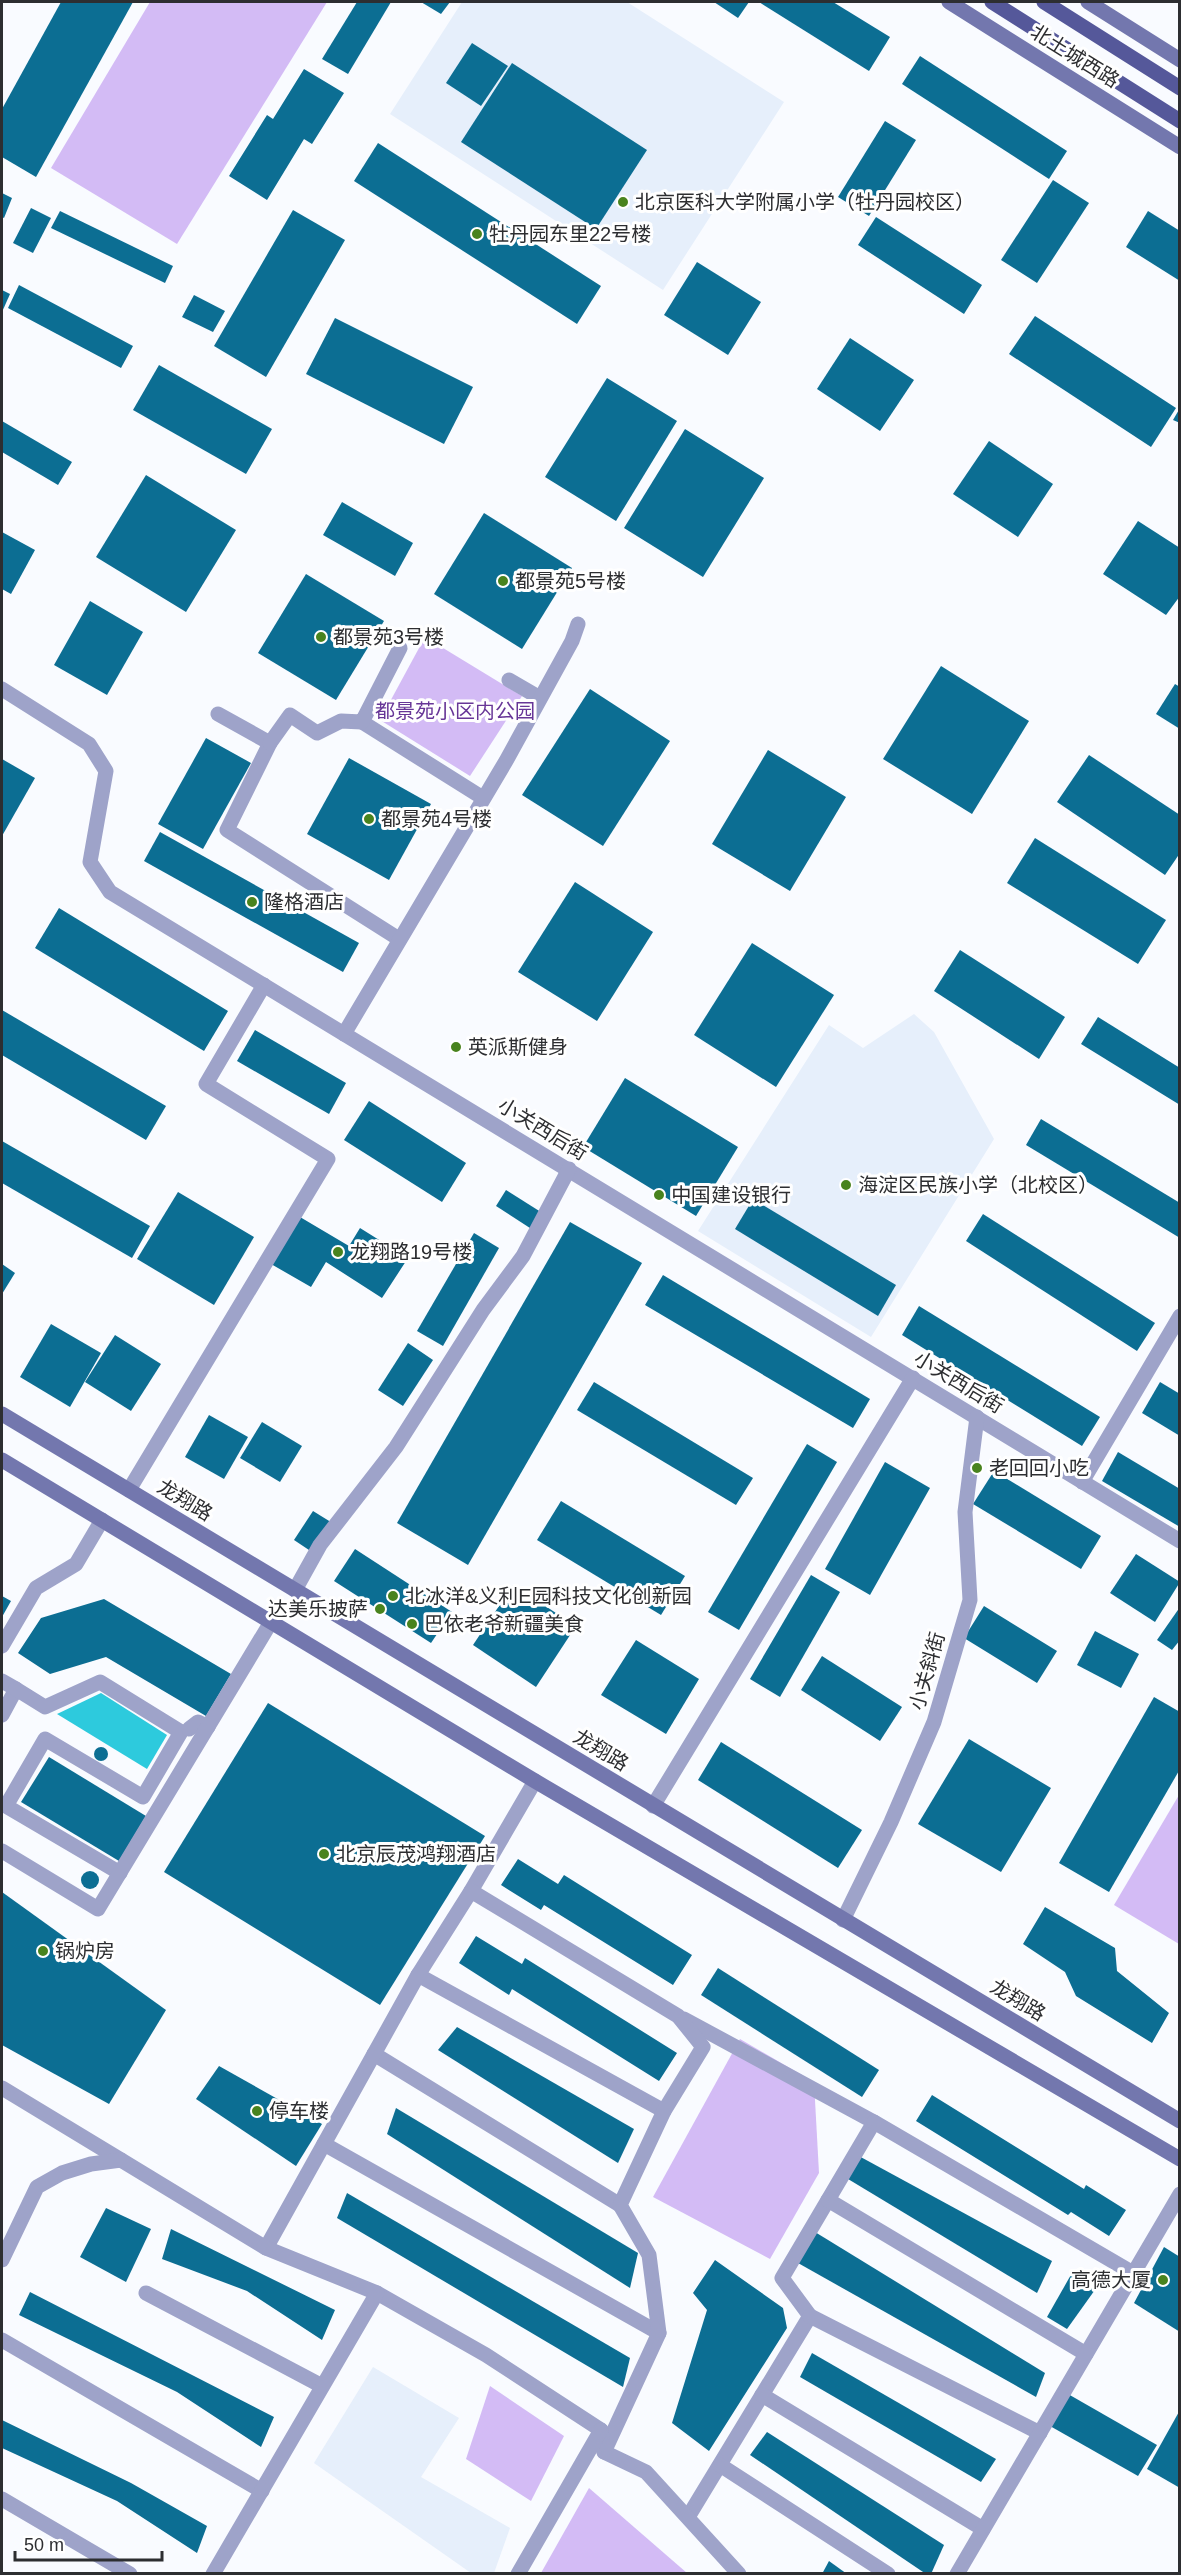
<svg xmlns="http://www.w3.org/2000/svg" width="1181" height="2575" font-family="Arial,'Noto Sans SC',sans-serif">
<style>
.built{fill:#e6effb}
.green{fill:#d3bbf5}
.water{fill:#2dcadd}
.building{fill:#0c6e93}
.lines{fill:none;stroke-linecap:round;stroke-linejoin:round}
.street{stroke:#9ea3c9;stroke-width:15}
.secondary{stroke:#7377ae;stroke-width:15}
.primary{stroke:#55589a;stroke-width:15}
.poi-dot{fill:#49831e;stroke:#fff;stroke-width:2}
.labels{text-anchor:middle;stroke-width:6;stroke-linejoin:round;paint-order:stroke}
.street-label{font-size:20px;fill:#2d2e31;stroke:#fff}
.poi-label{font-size:20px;fill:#2d2e31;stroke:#fff;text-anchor:start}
.park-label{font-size:20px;fill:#673697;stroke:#fff}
</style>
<rect width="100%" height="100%" fill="#f9fbff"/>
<!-- built -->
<g class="built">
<path d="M 462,2 L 627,2 L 784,102 L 663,290 L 390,114 Z"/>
<path d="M 914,1014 L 934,1032 L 994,1139 L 871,1337 L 698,1231 L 829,1025 L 863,1048 Z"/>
<path d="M 373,2367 L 459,2418 L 421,2477 L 510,2528 L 494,2573 L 471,2573 L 314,2463 Z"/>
</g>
<!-- green -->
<g class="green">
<path d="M 150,2 L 327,2 L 177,244 L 51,168 Z"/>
<path d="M 425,637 L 522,696 L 470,776 L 380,720 Z"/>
<path d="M 1179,1795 L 1180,1944 L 1179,1944 L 1114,1905 Z"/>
<path d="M 740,2039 L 814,2082 L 819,2173 L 770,2259 L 653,2197 Z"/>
<path d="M 490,2386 L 564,2436 L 531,2501 L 466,2459 Z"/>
<path d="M 589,2488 L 687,2573 L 541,2573 Z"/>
</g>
<!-- water -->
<path class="water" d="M 101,1693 L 167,1735 L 147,1769 L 57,1714 Z"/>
<!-- building -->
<g class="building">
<path d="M 61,2 L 133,2 L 36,177 L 2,157 L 2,109 Z"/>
<path d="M 357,2 L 391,2 L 348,74 L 322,59 Z"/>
<path d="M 421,2 L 450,2 L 441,14 Z"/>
<path d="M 714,2 L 749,2 L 738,18 Z"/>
<path d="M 759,2 L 833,2 L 890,37 L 869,71 Z"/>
<path d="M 472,43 L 508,66 L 481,106 L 446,83 Z"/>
<path d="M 920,56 L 1067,151 L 1049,179 L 902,84 Z"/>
<path d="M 512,63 L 647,150 L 596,229 L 461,142 Z"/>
<path d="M 304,69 L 344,93 L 312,144 L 304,139 L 267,200 L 229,176 L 267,115 L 273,119 Z"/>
<path d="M 885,121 L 916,140 L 869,216 L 838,197 Z"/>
<path d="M 378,143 L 601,286 L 577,324 L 354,181 Z"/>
<path d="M 1053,180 L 1089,203 L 1037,283 L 1001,260 Z"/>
<path d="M 2,193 L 12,198 L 4,218 L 2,217 Z"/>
<path d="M 31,208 L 51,218 L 33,253 L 13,243 Z"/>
<path d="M 293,210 L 345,240 L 266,377 L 214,346 Z"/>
<path d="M 60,211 L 173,266 L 165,283 L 51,228 Z"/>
<path d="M 1148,211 L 1180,231 L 1180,281 L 1126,247 Z"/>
<path d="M 876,217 L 982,285 L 964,314 L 858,245 Z"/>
<path d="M 697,262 L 761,302 L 728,355 L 664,315 Z"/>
<path d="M 19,285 L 133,346 L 121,368 L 8,308 Z"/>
<path d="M 2,290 L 10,294 L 2,312 Z"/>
<path d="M 194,295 L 225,311 L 213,332 L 182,317 Z"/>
<path d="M 1035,316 L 1176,408 L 1151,447 L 1009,354 Z"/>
<path d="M 335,318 L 473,387 L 444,444 L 306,374 Z"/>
<path d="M 850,338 L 914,380 L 880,431 L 817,389 Z"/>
<path d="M 159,365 L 272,429 L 246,474 L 133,410 Z"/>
<path d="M 607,378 L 677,421 L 616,521 L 545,477 Z"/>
<path d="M 1180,408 L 1180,423 L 1173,420 Z"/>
<path d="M 2,421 L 72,462 L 58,485 L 2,452 Z"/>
<path d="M 685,429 L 764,478 L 703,577 L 624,528 Z"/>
<path d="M 989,441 L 1053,484 L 1018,537 L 953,494 Z"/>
<path d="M 146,475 L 236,530 L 186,612 L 96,557 Z"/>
<path d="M 342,502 L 413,543 L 395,576 L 323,535 Z"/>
<path d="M 484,513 L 572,568 L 522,649 L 434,594 Z"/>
<path d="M 1138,521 L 1180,548 L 1180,596 L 1166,615 L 1103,574 Z"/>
<path d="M 2,532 L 35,550 L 11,594 L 2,589 Z"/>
<path d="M 306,574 L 384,621 L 336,700 L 258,653 Z"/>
<path d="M 90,601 L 143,632 L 107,695 L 54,665 Z"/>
<path d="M 941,666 L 1029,721 L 972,814 L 883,759 Z"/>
<path d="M 1175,684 L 1180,687 L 1180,729 L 1156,714 Z"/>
<path d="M 590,689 L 670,741 L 603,846 L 522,795 Z"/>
<path d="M 206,738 L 251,763 L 203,849 L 158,824 Z"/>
<path d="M 768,750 L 846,797 L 790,891 L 712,844 Z"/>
<path d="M 1089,755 L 1180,815 L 1180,853 L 1165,875 L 1057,802 Z"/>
<path d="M 349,758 L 431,804 L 389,880 L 307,834 Z"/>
<path d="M 2,759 L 35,778 L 2,836 Z"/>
<path d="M 160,832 L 359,943 L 343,972 L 144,861 Z"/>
<path d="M 1035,838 L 1166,920 L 1138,964 L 1007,883 Z"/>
<path d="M 575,882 L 653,932 L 597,1021 L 518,972 Z"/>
<path d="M 59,908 L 228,1011 L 204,1051 L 35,948 Z"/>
<path d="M 752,943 L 834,995 L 776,1087 L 694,1035 Z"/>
<path d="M 960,950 L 1065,1017 L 1039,1059 L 934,991 Z"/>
<path d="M 2,1010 L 166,1106 L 146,1140 L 2,1055 Z"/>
<path d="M 1098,1017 L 1180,1068 L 1180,1105 L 1081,1044 Z"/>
<path d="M 255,1030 L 346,1083 L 329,1114 L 237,1061 Z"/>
<path d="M 625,1078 L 738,1147 L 696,1216 L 583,1147 Z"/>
<path d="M 369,1101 L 466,1163 L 442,1202 L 344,1140 Z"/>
<path d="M 1041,1119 L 1180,1203 L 1180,1238 L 1026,1145 Z"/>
<path d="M 2,1141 L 150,1226 L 132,1258 L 2,1183 Z"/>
<path d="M 506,1190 L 544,1214 L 533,1230 L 496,1206 Z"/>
<path d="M 178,1192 L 254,1237 L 214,1305 L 137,1259 Z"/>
<path d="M 753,1199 L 896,1285 L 878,1316 L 735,1229 Z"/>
<path d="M 983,1214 L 1155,1323 L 1137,1351 L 966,1241 Z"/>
<path d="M 300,1217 L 349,1246 L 360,1228 L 408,1258 L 382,1298 L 326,1262 L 311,1287 L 271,1264 Z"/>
<path d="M 570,1222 L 642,1263 L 468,1565 L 397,1523 Z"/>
<path d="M 474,1233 L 499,1248 L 443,1346 L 417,1331 Z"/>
<path d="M 2,1264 L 15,1273 L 2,1294 Z"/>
<path d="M 663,1275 L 870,1399 L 853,1428 L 645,1305 Z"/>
<path d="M 919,1306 L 1100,1417 L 1082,1446 L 902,1335 Z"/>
<path d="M 51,1324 L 101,1353 L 70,1407 L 20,1377 Z"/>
<path d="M 115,1335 L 161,1364 L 131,1411 L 85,1382 Z"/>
<path d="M 408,1343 L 433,1360 L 403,1406 L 378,1390 Z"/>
<path d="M 594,1382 L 753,1478 L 736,1505 L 577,1410 Z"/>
<path d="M 1160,1382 L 1180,1394 L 1180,1436 L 1142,1413 Z"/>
<path d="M 209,1415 L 248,1437 L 224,1479 L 185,1457 Z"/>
<path d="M 262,1422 L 302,1446 L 280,1482 L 240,1458 Z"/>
<path d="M 807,1444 L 837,1462 L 739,1630 L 708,1612 Z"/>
<path d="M 1118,1452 L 1180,1489 L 1180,1527 L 1102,1481 Z"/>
<path d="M 885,1462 L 930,1488 L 870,1595 L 825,1569 Z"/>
<path d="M 994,1471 L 1101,1536 L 1081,1569 L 973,1504 Z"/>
<path d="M 561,1501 L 685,1576 L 661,1615 L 537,1540 Z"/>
<path d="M 313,1511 L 334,1524 L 315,1554 L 294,1540 Z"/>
<path d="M 355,1549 L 452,1612 L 431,1643 L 334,1581 Z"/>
<path d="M 1136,1554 L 1180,1582 L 1155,1622 L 1110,1593 Z"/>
<path d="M 811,1575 L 840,1592 L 780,1697 L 750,1679 Z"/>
<path d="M 513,1585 L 576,1626 L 536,1687 L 473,1645 Z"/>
<path d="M 2,1596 L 11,1601 L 2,1617 Z"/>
<path d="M 104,1599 L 231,1674 L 206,1716 L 106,1657 L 50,1674 L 18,1653 L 41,1618 Z"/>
<path d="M 984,1606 L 1057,1651 L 1037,1683 L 964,1638 Z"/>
<path d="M 1180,1607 L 1180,1640 L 1172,1650 L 1157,1640 Z"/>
<path d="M 1095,1631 L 1139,1654 L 1121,1688 L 1077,1665 Z"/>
<path d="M 636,1640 L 699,1679 L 666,1734 L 601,1695 Z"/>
<path d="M 822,1656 L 902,1707 L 880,1741 L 801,1690 Z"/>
<path d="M 1154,1697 L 1180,1712 L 1180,1769 L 1109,1892 L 1059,1863 Z"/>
<path d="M 268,1703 L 485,1836 L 380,2005 L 164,1872 Z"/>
<path d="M 969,1739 L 1051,1788 L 1001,1872 L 918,1824 Z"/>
<path d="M 721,1742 L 862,1830 L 838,1868 L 698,1780 Z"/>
<circle cx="101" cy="1754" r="7"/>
<path d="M 49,1757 L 146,1816 L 119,1861 L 21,1802 Z"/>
<path d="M 518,1859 L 558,1884 L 564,1875 L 692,1955 L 673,1985 L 544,1905 L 541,1910 L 501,1885 Z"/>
<circle cx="90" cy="1880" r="9"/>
<path d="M 2,1892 L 166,2010 L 109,2104 L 2,2045 Z"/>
<path d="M 1045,1907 L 1115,1948 L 1117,1971 L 1169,2013 L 1152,2043 L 1076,1996 L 1065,1972 L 1023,1944 Z"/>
<path d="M 476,1936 L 522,1964 L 525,1958 L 677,2053 L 659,2081 L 512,1989 L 509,1995 L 459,1963 Z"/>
<path d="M 718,1968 L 879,2070 L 862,2097 L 701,1995 Z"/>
<path d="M 457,2027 L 634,2129 L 618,2163 L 438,2050 Z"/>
<path d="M 219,2066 L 322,2124 L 296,2166 L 196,2099 Z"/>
<path d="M 932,2095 L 1084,2189 L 1086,2185 L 1126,2210 L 1109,2236 L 1071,2212 L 1068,2215 L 916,2121 Z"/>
<path d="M 396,2108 L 638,2253 L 630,2288 L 387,2134 Z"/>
<path d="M 857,2155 L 1052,2261 L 1037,2293 L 848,2179 Z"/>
<path d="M 347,2193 L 630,2358 L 623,2387 L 337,2218 Z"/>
<path d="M 106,2208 L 151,2229 L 126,2282 L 80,2257 Z"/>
<path d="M 171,2229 L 335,2310 L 322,2340 L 247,2291 L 162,2259 Z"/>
<path d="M 815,2232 L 1045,2373 L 1036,2397 L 798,2263 Z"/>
<path d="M 1164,2247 L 1180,2257 L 1180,2332 L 1134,2303 Z"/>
<path d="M 715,2260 L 783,2308 L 787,2328 L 709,2451 L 672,2423 L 707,2310 L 693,2293 Z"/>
<path d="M 1072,2273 L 1097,2287 L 1067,2329 L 1047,2317 Z"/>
<path d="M 30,2292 L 274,2417 L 261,2447 L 177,2392 L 19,2315 Z"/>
<path d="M 812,2353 L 996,2459 L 981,2482 L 800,2377 Z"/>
<path d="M 1068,2394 L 1157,2445 L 1138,2476 L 1050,2426 Z"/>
<path d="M 1180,2410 L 1180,2488 L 1147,2469 Z"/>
<path d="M 2,2420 L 131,2483 L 207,2526 L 197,2553 L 117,2501 L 2,2448 Z"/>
<path d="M 767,2432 L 944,2545 L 931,2574 L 926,2574 L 750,2455 Z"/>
<path d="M 829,2561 L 847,2574 L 822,2574 Z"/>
</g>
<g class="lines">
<!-- street -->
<g class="street">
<path d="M 509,680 L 540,698"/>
<path d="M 2,689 L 89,744 L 106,771 L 90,862 L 110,892 L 1180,1541"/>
<path d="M 218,714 L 270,743 L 227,830 L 399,939"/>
<path d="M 362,722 L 483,798"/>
<path d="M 270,743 L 290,715 L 317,733 L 341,721 L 362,722 L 400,648"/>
<path d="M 344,1034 L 506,761 L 572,641 L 578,624"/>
<path d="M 1082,1482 L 1180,1316"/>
<path d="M 129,1490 L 328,1159 L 206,1084 L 264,985"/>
<path d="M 295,1590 L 320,1545 L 396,1447 L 483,1310 L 523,1256 L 569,1169"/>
<path d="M 2,1646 L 36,1588 L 76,1564 L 102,1520"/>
<path d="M 2,1681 L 16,1689 L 2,1715"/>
<path d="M 16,1689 L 45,1707 L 100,1682 L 181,1732 L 143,1797 L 45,1739 L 6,1806 L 120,1873"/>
<path d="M 189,1729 L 198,1722 L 208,1727"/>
<path d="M 653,1806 L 913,1378"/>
<path d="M 2,1851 L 98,1909 L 271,1622"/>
<path d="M 471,1891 L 535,1781"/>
<path d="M 843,1920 L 891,1822 L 934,1722 L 970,1600 L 965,1512 L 977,1417"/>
<path d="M 418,1975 L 664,2111"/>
<path d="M 684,2019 L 874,2122 L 782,2278 L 810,2316 L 688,2517"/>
<path d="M 374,2054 L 620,2205"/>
<path d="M 2,2088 L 121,2160"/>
<path d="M 874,2122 L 1133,2273"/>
<path d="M 324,2144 L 659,2333"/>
<path d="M 828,2200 L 1086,2354"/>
<path d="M 266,2248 L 418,1975 L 471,1891 L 678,2016 L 703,2047 L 664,2111 L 620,2205 L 649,2255 L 659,2333 L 604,2452"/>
<path d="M 2,2260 L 37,2187 L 62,2173 L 91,2164 L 121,2160 L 266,2248 L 377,2293 L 486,2355 L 601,2430 L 604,2452 L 646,2472 L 739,2574"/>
<path d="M 146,2293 L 322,2386"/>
<path d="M 810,2316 L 1040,2433"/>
<path d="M 2,2340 L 262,2491"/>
<path d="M 762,2395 L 983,2529"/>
<path d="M 720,2465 L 888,2574"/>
<path d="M 2,2499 L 130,2574"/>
<path d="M 213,2574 L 377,2293"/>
<path d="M 518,2574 L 601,2430"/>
<path d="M 957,2574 L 1180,2194"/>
</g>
<!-- secondary -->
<g class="secondary">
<path d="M 949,2 L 1180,147"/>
<path d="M 1088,2 L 1180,60"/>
<path d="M 2,1414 L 1180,2121"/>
<path d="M 2,1460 L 535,1781 L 1180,2159"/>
</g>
<!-- primary -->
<g class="primary">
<path d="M 992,2 L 1180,121"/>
<path d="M 1044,2 L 1180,88"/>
</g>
</g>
<!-- markers -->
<g class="poi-dot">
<circle cx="623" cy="202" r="6"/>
<circle cx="477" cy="234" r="6"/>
<circle cx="503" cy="581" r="6"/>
<circle cx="321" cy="637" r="6"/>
<circle cx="369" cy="819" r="6"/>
<circle cx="252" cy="902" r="6"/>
<circle cx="456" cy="1047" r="6"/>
<circle cx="846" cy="1185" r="6"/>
<circle cx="659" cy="1195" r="6"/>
<circle cx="338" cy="1252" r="6"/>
<circle cx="977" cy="1468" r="6"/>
<circle cx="393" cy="1596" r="6"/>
<circle cx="380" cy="1609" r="6"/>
<circle cx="412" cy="1624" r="6"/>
<circle cx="324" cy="1854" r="6"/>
<circle cx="43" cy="1951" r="6"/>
<circle cx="257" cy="2111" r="6"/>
<circle cx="1163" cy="2280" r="6"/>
</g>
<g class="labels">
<!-- street labels -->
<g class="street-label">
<text transform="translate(1075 56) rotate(32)" y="7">北土城西路</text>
<text transform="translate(543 1129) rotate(31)" y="7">小关西后街</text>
<text transform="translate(959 1382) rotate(31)" y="7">小关西后街</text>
<text transform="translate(185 1500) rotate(31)" y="7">龙翔路</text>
<text transform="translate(927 1671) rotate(-74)" y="7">小关斜街</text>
<text transform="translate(601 1750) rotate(31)" y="7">龙翔路</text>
<text transform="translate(1018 2000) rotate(31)" y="7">龙翔路</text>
</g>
<!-- poi labels -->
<g class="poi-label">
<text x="635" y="209">北京医科大学附属小学（牡丹园校区）</text>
<text x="489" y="241">牡丹园东里22号楼</text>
<text x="515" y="588">都景苑5号楼</text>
<text x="333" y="644">都景苑3号楼</text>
<text x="381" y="826">都景苑4号楼</text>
<text x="264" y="909">隆格酒店</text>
<text x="468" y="1054">英派斯健身</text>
<text x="858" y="1192">海淀区民族小学（北校区）</text>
<text x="671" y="1202">中国建设银行</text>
<text x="350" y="1259">龙翔路19号楼</text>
<text x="989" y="1475">老回回小吃</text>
<text x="405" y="1603">北冰洋&amp;义利E园科技文化创新园</text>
<text x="368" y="1616" text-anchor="end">达美乐披萨</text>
<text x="424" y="1631">巴依老爷新疆美食</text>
<text x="336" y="1861">北京辰茂鸿翔酒店</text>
<text x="55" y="1958">锅炉房</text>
<text x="269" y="2118">停车楼</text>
<text x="1151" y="2287" text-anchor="end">高德大厦</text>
</g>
<!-- park labels -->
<g class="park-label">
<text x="455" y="718">都景苑小区内公园</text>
</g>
</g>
<!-- border -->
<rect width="1181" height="2575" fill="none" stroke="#2d2e31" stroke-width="6"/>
<!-- scale -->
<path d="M15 2551v9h147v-9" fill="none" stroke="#2d2e31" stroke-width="3"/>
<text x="24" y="2551" font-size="18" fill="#2d2e31" stroke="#ffffff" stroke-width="4.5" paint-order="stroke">50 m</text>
</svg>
